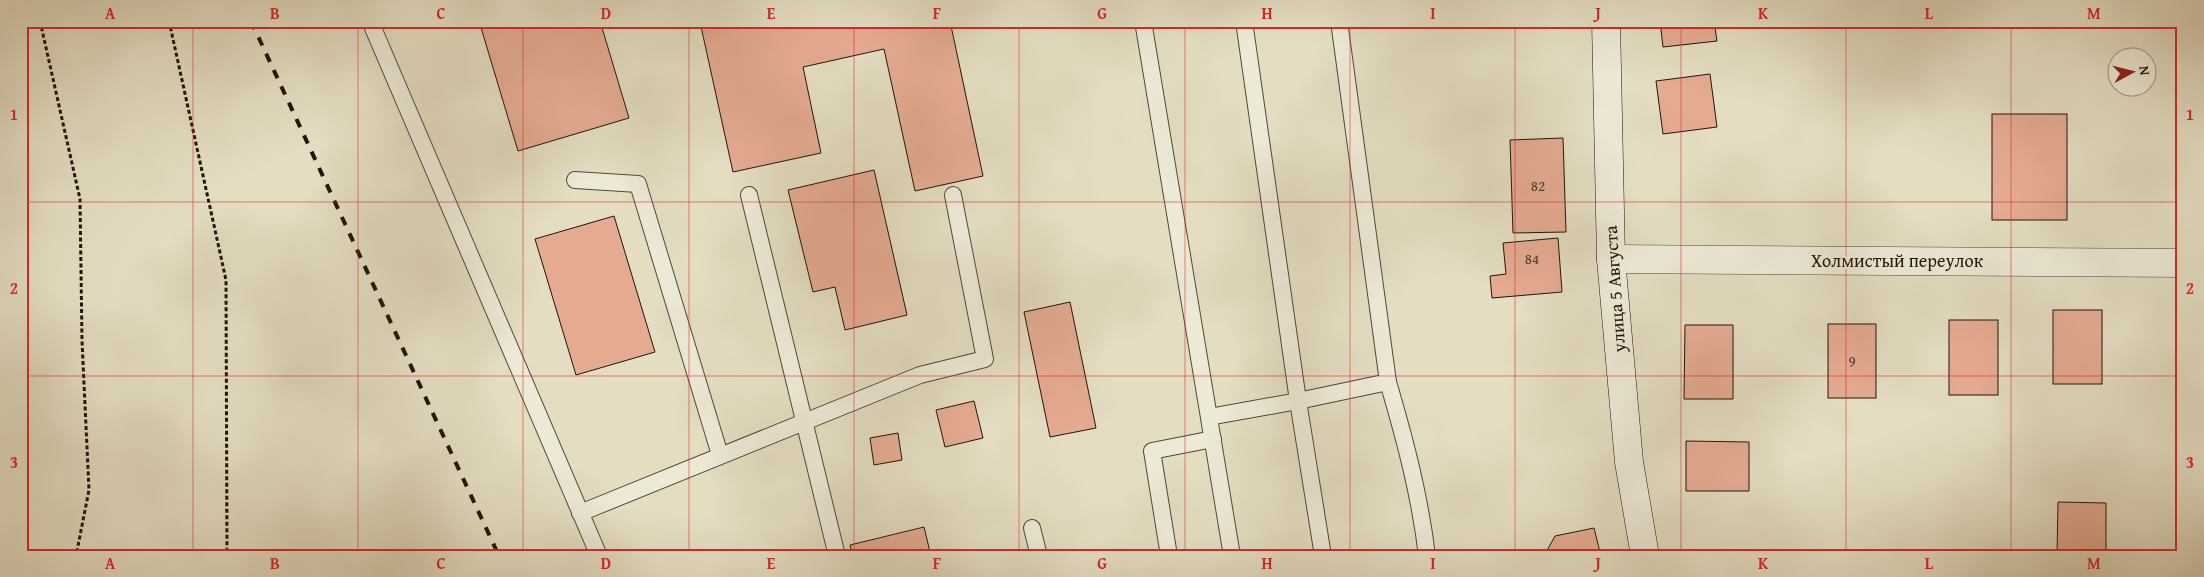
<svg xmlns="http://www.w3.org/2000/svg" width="2204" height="577" font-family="'Gentium Book Plus',serif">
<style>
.building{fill:#e5ab91;stroke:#20150b}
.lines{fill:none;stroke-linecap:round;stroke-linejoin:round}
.service-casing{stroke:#514739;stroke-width:18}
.minor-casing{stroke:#514739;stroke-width:29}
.secondary-casing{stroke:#20150b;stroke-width:29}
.path{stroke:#20150b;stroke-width:3;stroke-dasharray:4 2.5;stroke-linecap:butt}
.service{stroke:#ede9d7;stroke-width:16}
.minor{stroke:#ede9d7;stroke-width:28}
.secondary{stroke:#ede9d7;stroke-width:28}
.rail{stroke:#20150b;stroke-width:4;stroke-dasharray:9 9;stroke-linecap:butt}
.grid{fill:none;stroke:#d62828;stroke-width:1;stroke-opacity:0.55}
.labels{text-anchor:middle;stroke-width:4;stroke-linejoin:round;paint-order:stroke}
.number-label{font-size:15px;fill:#513a2c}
.street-label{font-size:18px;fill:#20150b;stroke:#ede9d7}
.neatline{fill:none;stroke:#d62828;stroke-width:2}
.grid-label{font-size:16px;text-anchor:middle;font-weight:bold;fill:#d62828}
</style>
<rect width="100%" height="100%" fill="#e4ddc2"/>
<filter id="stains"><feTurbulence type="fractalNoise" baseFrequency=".004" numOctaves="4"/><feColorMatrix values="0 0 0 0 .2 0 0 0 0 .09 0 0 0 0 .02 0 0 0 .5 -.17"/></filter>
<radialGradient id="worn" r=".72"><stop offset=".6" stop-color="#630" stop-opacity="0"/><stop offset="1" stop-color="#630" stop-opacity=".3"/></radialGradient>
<!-- building -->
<g class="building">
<path d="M 479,21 L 600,21 L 629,118 L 518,151 Z"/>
<path d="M 950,21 L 983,176 L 915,191 L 884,49 L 803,67 L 821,153 L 733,172 L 700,22 Z"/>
<path d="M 1660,21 L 1714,21 L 1717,41 L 1663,47 Z"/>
<path d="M 1710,74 L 1717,127 L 1663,134 L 1656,81 Z"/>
<rect x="1992" y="114" width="75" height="106"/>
<path d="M 1563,138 L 1566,232 L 1513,233 L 1510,140 Z"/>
<path d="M 874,170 L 907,315 L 845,330 L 835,287 L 813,292 L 788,190 Z"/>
<path d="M 614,216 L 655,352 L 576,375 L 535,239 Z"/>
<path d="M 1558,238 L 1562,292 L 1492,298 L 1490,276 L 1506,274 L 1503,243 Z"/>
<path d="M 1070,302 L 1096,428 L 1050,437 L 1024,312 Z"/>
<rect x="2053" y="310" width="49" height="74"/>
<rect x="1949" y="320" width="49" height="75"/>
<rect x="1828" y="324" width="48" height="74"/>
<path d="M 1685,325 L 1733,325 L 1733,399 L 1684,399 Z"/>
<path d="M 974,401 L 983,438 L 945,447 L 936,410 Z"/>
<path d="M 898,433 L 902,460 L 874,465 L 870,438 Z"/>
<path d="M 1686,441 L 1749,442 L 1749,491 L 1686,491 Z"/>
<path d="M 2058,502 L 2106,503 L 2106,556 L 2057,556 Z"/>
<path d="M 924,527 L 931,556 L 852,556 L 850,545 Z"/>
<path d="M 1594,528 L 1601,556 L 1544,556 L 1555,536 Z"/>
<rect x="1704" y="550" width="63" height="6"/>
</g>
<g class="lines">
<defs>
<g id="service">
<path d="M 370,21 L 599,556"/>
<path d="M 1143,21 L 1232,556"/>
<path d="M 1244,21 L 1298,401 L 1323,556"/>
<path d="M 575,180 L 638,184 L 720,455"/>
<path d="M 749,195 L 837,556"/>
<path d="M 1388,382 C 1405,440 1420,496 1427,556"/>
<path d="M 1209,417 L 1298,401 L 1388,382 L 1339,21"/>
<path d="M 580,513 L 920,375 L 985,359 L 953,195"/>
<path d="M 1032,528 L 1039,556"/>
<path d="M 1169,556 L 1152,451 L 1213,439"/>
</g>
<path id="minor" d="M 1611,259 L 2183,263"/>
<path id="secondary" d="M 1606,21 L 1611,259 L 1629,462 L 1645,556"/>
</defs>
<!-- service casing -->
<use href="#service" class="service-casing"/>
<!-- minor casing -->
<use href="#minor" class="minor-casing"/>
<!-- secondary casing -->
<use href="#secondary" class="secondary-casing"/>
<!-- path -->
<g class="path">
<path d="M 40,21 L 80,199 L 82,341 L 89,490 L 76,556"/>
<path d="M 169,21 L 226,280 L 227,556"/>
</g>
<!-- service -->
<use href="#service" class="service"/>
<!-- minor -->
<use href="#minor" class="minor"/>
<!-- secondary -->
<use href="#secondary" class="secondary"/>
<!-- rail -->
<path class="rail" d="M 251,21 L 499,556"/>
</g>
<!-- grid -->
<path class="grid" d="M 193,21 L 193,556M 358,21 L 358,556M 523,21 L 523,556M 689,21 L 689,556M 854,21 L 854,556M 1019,21 L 1019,556M 1185,21 L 1185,556M 1350,21 L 1350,556M 1515,21 L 1515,556M 1681,21 L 1681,556M 1846,21 L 1846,556M 2011,21 L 2011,556M 21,202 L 2183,202M 21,376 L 2183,376"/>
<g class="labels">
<!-- number labels -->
<g class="number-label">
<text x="1538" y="191">82</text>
<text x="1532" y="264">84</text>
<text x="1852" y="366">9</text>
</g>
<!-- street labels -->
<g class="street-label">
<text x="1897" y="267">Холмистый переулок</text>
<text transform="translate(1615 289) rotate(-94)" y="6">улица 5 Августа</text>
</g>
</g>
<!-- margin -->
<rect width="2204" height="577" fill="none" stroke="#e4ddc2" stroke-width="55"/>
<!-- north arrow -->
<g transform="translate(2132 72) rotate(83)"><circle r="24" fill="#ede9d7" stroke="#9b9485"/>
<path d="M0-4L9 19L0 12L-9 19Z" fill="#8f2418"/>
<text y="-8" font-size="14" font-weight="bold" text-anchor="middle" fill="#20150b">N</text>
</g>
<rect x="28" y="28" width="2148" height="522" class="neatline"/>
<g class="grid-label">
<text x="110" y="19">A</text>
<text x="275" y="19">B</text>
<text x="441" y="19">C</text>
<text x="606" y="19">D</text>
<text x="771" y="19">E</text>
<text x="937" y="19">F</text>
<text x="1102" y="19">G</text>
<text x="1267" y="19">H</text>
<text x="1433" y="19">I</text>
<text x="1598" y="19">J</text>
<text x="1763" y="19">K</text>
<text x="1929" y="19">L</text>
<text x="2094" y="19">M</text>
<text x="14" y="120">1</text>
<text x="2190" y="120">1</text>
<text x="14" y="294">2</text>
<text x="2190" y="294">2</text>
<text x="14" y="468">3</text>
<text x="2190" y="468">3</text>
<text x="110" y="569">A</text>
<text x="275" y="569">B</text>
<text x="441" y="569">C</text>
<text x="606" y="569">D</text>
<text x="771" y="569">E</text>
<text x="937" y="569">F</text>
<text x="1102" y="569">G</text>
<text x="1267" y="569">H</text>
<text x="1433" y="569">I</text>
<text x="1598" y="569">J</text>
<text x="1763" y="569">K</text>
<text x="1929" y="569">L</text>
<text x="2094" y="569">M</text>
</g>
<rect width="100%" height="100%" filter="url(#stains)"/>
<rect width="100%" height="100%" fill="url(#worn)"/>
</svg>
